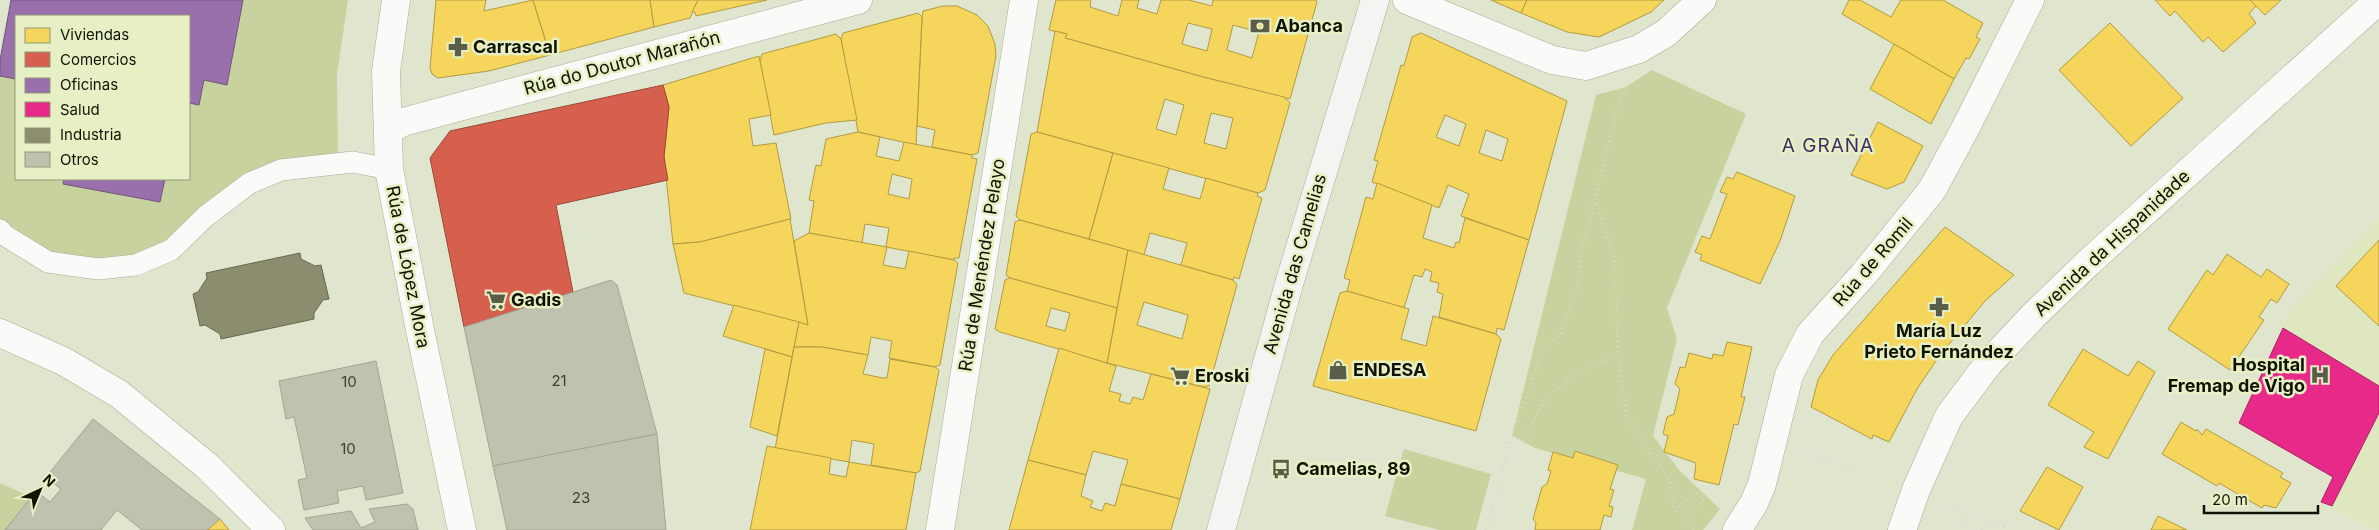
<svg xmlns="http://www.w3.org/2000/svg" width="2379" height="530" font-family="Inter,sans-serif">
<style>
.built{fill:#dee7c0}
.green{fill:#c8d29e}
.homes{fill:#f6d55c;stroke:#b19b42;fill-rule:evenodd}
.shops{fill:#d6604d;stroke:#9b4937}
.offices{fill:#9970ab;stroke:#705479}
.health{fill:#e7298a;stroke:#a72362}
.industry{fill:#8c8c6e;stroke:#67684e}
.building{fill:#c0c1ae;stroke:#a3a592}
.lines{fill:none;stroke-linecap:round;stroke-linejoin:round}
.service-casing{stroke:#a6ab98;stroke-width:22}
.minor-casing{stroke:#a6ab98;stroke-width:29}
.tertiary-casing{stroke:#a6ab98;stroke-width:29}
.secondary-casing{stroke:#a6ab98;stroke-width:29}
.path{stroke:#d6d8d0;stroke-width:3;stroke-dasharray:1 4;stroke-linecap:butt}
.service{stroke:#fafbf8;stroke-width:21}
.minor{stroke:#fafbf8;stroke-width:28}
.tertiary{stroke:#fafbf8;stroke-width:28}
.secondary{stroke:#f4f4f3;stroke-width:28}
.labels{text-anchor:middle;stroke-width:5;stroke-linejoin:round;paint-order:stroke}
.number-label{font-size:15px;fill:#3d3f2f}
.poi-label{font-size:18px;font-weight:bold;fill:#111405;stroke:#e6f0c4;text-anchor:start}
.street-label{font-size:18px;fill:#111405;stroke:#e6f0c4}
.neighbourhood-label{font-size:19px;letter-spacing:1px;fill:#402b66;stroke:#e6f0c4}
</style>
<rect width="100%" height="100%" fill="#e0e6ce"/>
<!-- built -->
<path class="built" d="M 2379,218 L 2379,530 L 2376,530 L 2321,502 L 2333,476 L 2239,423 L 2290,312 Z"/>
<!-- green -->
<g class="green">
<path d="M 243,0 L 348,0 L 337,75 L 338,163 L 281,170 L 136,265 L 48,262 L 0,230 L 0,76 L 16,79 L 16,179 L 64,179 L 63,184 L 160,202 L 165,179 L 189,179 L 189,103 L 199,105 L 204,80 L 227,84 Z"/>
<path d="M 1652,70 L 1746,114 L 1667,308 L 1677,339 L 1653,436 L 1680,471 L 1720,509 L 1703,530 L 1632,530 L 1646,479 L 1535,448 L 1512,436 L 1596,95 L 1626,87 Z"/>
<path d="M 1404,449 L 1491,474 L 1476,530 L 1439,530 L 1385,516 Z"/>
<path d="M 0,483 L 31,497 L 5,530 L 0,530 Z"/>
</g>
<!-- homes -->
<g class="homes">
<path d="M 436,0 L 486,0 L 484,11 L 533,0 L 550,55 L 489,71 L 438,78 L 432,74 L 430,68 Z"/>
<path d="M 533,0 L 650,0 L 654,27 L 550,55 Z"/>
<path d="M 650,0 L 698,0 L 690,18 L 654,27 Z"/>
<path d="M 698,0 L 767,0 L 696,16 L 695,12 L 692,12 Z"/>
<path d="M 1056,0 L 1091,0 L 1090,7 L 1118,16 L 1122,0 L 1139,0 L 1137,8 L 1157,14 L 1161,0 L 1189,0 L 1212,6 L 1213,0 L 1316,0 L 1317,2 L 1290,99 L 1203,77 L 1065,38 L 1067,34 L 1049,30 ZM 1188,23 L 1212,29 L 1207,51 L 1182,44 ZM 1233,25 L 1259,32 L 1252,58 L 1227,50 Z"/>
<path d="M 1491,0 L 1527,0 L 1521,13 Z"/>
<path d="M 1527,0 L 1664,0 L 1651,12 L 1599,37 L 1567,32 L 1521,13 Z"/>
<path d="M 1849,0 L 1860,0 L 1891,17 L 1901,0 L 1943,0 L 1983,23 L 1976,37 L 1980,39 L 1969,59 L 1966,58 L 1954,79 L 1842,14 Z"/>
<path d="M 2155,0 L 2250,0 L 2256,6 L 2249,14 L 2256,23 L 2223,52 L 2208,37 L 2203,42 L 2175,11 L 2170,16 Z"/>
<path d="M 2250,0 L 2281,0 L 2265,15 Z"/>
<path d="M 943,6 L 957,6 L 977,15 L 988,26 L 995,44 L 996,56 L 978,153 L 972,155 L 932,147 L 935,130 L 917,126 L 922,17 L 923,11 Z"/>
<path d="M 918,13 L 922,17 L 916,145 L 858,132 L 841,39 L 843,33 Z"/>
<path d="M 2110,23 L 2183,98 L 2131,146 L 2059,70 Z"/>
<path d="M 1055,31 L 1067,34 L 1065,38 L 1203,77 L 1284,97 L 1290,103 L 1265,190 L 1258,193 L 1037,132 ZM 1165,99 L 1184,105 L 1176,135 L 1156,129 ZM 1211,113 L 1233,118 L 1226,149 L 1204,143 Z"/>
<path d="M 1421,33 L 1567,101 L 1529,240 L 1461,216 L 1469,194 L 1448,185 L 1439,208 L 1372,182 L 1378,161 L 1374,160 L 1401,65 L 1404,66 L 1412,37 ZM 1445,115 L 1466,124 L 1459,146 L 1436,137 ZM 1486,130 L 1508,139 L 1502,161 L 1479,153 Z"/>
<path d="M 836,34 L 841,39 L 857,120 L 826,123 L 774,135 L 760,61 L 762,54 Z"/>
<path d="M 1894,44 L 1954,79 L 1931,124 L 1870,89 Z"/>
<path d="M 759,56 L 771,115 L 749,119 L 753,146 L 776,143 L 791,219 L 700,242 L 673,244 L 664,157 L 669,107 L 663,85 Z"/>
<path d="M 1878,122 L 1923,146 L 1904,182 L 1887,189 L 1851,175 Z"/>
<path d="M 858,132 L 880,137 L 876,156 L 899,161 L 904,142 L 972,155 L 972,158 L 977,159 L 959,258 L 954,258 L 954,260 L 886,247 L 889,228 L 865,224 L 862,243 L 809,233 L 814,201 L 809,200 L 816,165 L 821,166 L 826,139 ZM 892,174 L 912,179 L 909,199 L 888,194 Z"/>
<path d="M 1037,132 L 1113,153 L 1089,239 L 1020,220 L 1016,216 L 1031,134 Z"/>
<path d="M 1113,153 L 1169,168 L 1163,189 L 1200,199 L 1206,178 L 1258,193 L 1257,196 L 1262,198 L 1239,279 L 1234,277 L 1233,280 L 1181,265 L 1187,243 L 1150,233 L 1144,255 L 1089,239 Z"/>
<path d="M 1737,172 L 1795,196 L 1780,241 L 1760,284 L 1700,260 L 1702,255 L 1695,252 L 1702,236 L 1710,239 L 1727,194 L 1720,192 L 1727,177 L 1733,179 Z"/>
<path d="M 1377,183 L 1432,205 L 1423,238 L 1454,248 L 1456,242 L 1459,243 L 1465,218 L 1529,240 L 1504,330 L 1497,328 L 1496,334 L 1439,317 L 1443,294 L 1437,292 L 1439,283 L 1430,281 L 1432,272 L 1425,269 L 1422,277 L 1414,275 L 1404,308 L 1347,291 L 1350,280 L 1344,278 L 1360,219 L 1366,197 L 1373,199 Z"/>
<path d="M 790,219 L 808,325 L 684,293 L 673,244 L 700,242 Z"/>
<path d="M 1020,220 L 1128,250 L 1117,308 L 1010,278 L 1006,275 L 1015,222 Z"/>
<path d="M 1945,227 L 2014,275 L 1985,301 L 1940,355 L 1917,389 L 1889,442 L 1873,435 L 1872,439 L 1811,407 L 1818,380 L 1833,355 Z"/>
<path d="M 809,233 L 887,247 L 883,265 L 905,269 L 909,251 L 954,260 L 958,263 L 940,365 L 935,367 L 889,358 L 892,341 L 871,337 L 868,355 L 822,347 L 794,347 L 799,322 L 808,325 L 794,241 Z"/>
<path d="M 2379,240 L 2379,326 L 2336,286 Z"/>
<path d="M 1128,250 L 1233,280 L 1237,285 L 1209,386 L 1204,387 L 1107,363 ZM 1144,302 L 1188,315 L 1182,339 L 1137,325 Z"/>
<path d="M 2227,254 L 2261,277 L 2267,269 L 2289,284 L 2277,303 L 2271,299 L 2259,317 L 2264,320 L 2230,370 L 2168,329 L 2207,270 L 2213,275 Z"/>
<path d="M 1010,278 L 1117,308 L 1107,363 L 1000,332 L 995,329 L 1005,280 ZM 1051,308 L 1070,313 L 1065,331 L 1046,326 Z"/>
<path d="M 1347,291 L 1409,309 L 1401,339 L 1426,346 L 1433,316 L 1496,334 L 1501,339 L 1476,431 L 1313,386 L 1340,293 Z"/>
<path d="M 734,305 L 799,322 L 792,357 L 723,336 Z"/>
<path d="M 1727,342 L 1752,347 L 1741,397 L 1745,397 L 1738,425 L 1734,424 L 1719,485 L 1694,479 L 1696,463 L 1664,452 L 1668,436 L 1663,434 L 1667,417 L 1674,414 L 1680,389 L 1675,384 L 1680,367 L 1685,368 L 1689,353 L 1712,359 L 1713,354 L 1723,356 Z"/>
<path d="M 794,347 L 822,347 L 868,355 L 863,374 L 883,378 L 887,378 L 890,359 L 935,367 L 939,370 L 920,471 L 916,473 L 871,465 L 874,444 L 852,440 L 849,462 L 775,449 Z"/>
<path d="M 1059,348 L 1116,366 L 1109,391 L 1121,394 L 1119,401 L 1130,404 L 1133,397 L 1143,400 L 1151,374 L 1210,389 L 1180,499 L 1121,484 L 1128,460 L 1093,451 L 1086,475 L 1028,460 Z"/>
<path d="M 765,349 L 792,357 L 777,436 L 750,427 Z"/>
<path d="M 2083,349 L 2128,376 L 2138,361 L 2155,372 L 2108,459 L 2084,447 L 2094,432 L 2048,405 Z"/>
<path d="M 2181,422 L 2196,431 L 2197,429 L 2202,435 L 2206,429 L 2283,473 L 2280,477 L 2291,483 L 2276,508 L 2264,505 L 2262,508 L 2219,483 L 2217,486 L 2162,454 Z"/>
<path d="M 767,446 L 831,458 L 829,474 L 846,477 L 849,462 L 916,473 L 906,530 L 750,530 Z"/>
<path d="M 1575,451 L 1618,465 L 1610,489 L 1614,490 L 1609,506 L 1613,507 L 1611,517 L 1604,515 L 1600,530 L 1535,530 L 1536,523 L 1533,519 L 1542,487 L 1547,484 L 1551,471 L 1548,470 L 1553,452 L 1573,458 Z"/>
<path d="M 1028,460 L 1086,475 L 1081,496 L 1093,501 L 1090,507 L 1102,511 L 1105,503 L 1115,506 L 1121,484 L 1180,499 L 1171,530 L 1009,530 Z"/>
<path d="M 2047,467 L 2083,487 L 2059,530 L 2020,511 Z"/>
<path d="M 2158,516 L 2187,530 L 2151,530 Z"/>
<path d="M 220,519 L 229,530 L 207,530 Z"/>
</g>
<!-- shops -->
<path class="shops" d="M 663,85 L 669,107 L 664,157 L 668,180 L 556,205 L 573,292 L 464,327 L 430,158 L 450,131 Z"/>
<!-- offices -->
<g class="offices">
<path d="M 11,0 L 243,0 L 227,85 L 204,80 L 199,105 L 189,103 L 189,16 L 16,16 L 16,79 L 0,76 L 0,60 Z"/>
<path d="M 64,179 L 165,179 L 160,202 L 63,184 Z"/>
</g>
<!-- health -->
<path class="health" d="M 2283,328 L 2379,386 L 2379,413 L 2332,506 L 2321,502 L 2333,477 L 2239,423 Z"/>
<!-- industry -->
<path class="industry" d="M 300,253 L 301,259 L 315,266 L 321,265 L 329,299 L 323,300 L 314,313 L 314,319 L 221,339 L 220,334 L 205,325 L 200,326 L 193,294 L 198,292 L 207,278 L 206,273 Z"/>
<!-- building -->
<g class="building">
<path d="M 611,280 L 617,285 L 657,434 L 493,466 L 464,327 Z"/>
<path d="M 376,361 L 403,493 L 366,500 L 363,486 L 337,491 L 339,503 L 304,510 L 298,480 L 307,478 L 294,417 L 286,419 L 279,381 Z"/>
<path d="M 93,419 L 220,519 L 207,530 L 142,530 L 117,510 L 101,530 L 5,530 L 36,491 L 50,502 L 61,489 L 46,477 Z"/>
<path d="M 657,434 L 666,530 L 507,530 L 493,466 Z"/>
<path d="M 407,504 L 413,509 L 418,530 L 313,530 L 305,518 L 351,511 L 361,528 L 375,522 L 369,509 Z"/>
</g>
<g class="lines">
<defs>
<path id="service" d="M 0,230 L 4,235 L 48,262 L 98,269 L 136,265 L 171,250 L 206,216 L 250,183 L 281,170 L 353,162 L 389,169"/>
<g id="minor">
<path d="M 1407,0 L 1552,60 L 1586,66 L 1639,49 L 1666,33 L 1702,0"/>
<path d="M 388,131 L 403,122 L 858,0"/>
<path d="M 0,333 L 63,361 L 119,394 L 207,466 L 271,530"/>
<path d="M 940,530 L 1024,0"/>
<path d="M 1737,530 L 1754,503 L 1762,484 L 1789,375 L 1810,334 L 1864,274 L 1932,190 L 1965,129 L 2030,0"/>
<path d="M 1902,530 L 1916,490 L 1949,416 L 1988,364 L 2034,315 L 2088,263 L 2379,0"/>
</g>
<path id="tertiary" d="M 396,0 L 386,71 L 389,169 L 420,330 L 462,530"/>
<path id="secondary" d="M 1221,530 L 1289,284 L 1375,0"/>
</defs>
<!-- service casing -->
<use href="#service" class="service-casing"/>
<!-- minor casing -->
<use href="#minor" class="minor-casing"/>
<!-- tertiary casing -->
<use href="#tertiary" class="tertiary-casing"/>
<!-- secondary casing -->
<use href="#secondary" class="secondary-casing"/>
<!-- path -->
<g class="path">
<path d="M 1625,88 L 1615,117 L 1595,199 L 1615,260 L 1618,355 L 1626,414 L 1670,481 L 1675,512"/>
<path d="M 1512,436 L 1541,354 L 1560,334 L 1577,290 L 1583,243 L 1595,200"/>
<path d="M 1803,452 L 1863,473"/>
<path d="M 1949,506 L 1968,514 L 1960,530"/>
<path d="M 1676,511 L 1696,491 L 1704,498 L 1685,521 L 1696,530"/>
<path d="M 1486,530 L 1512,436 L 1524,441 L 1545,398 L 1585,369 L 1618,355"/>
<path d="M 1982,530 L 1987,519 L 2004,527 L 2002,530"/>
</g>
<!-- service -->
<use href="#service" class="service"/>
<!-- minor -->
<use href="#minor" class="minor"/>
<!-- tertiary -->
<use href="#tertiary" class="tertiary"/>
<!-- secondary -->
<use href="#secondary" class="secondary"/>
</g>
<!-- icons -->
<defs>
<symbol id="bank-bare" viewBox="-9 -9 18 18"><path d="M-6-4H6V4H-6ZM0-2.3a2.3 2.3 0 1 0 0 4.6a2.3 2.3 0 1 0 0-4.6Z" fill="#595e4b" stroke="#e6f0c4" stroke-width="2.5" paint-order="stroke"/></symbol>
<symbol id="pharmacy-bare" viewBox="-9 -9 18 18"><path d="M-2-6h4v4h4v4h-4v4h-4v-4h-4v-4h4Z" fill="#595e4b" stroke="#e6f0c4" stroke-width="2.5" paint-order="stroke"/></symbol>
<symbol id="supermarket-bare" viewBox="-9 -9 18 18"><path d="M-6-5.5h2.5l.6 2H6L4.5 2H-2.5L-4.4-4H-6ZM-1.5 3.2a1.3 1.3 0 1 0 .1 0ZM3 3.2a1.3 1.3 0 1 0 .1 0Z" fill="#595e4b" stroke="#e6f0c4" stroke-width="2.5" paint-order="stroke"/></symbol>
<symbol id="shop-bare" viewBox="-9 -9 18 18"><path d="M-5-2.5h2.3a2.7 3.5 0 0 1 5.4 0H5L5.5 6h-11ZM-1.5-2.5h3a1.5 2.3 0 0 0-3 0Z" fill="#595e4b" stroke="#e6f0c4" stroke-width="2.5" paint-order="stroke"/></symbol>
<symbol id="hospital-bare" viewBox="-9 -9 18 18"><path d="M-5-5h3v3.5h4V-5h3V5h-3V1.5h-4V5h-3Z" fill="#595e4b" stroke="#e6f0c4" stroke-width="2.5" paint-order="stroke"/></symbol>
<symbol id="bus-bare" viewBox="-9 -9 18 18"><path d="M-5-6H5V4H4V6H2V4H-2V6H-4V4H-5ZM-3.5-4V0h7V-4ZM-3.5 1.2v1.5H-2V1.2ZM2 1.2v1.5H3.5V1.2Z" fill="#595e4b" stroke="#e6f0c4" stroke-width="2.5" paint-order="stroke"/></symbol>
</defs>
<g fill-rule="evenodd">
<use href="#bank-bare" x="1246" y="12" width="28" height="28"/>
<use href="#pharmacy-bare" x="444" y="33" width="28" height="28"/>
<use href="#supermarket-bare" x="482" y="286" width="28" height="28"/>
<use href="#pharmacy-bare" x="1925" y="293" width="28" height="28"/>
<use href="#shop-bare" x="1324" y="356" width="28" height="28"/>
<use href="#hospital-bare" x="2306" y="361" width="28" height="28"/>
<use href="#supermarket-bare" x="1166" y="362" width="28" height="28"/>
<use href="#bus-bare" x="1267" y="455" width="28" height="28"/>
</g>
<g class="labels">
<!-- number labels -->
<g class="number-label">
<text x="559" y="386">21</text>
<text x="349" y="387">10</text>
<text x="348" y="454">10</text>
<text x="581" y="503">23</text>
</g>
<!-- poi labels -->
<g class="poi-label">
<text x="1275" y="32">Abanca</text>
<text x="473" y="53">Carrascal</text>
<text x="511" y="306">Gadis</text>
<text x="1939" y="337" text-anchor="middle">María Luz<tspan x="1939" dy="21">Prieto Fernández</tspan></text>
<text x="2305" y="371" text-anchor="end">Hospital<tspan x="2305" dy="21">Fremap de Vigo</tspan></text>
<text x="1353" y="376">ENDESA</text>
<text x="1195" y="382">Eroski</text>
<text x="1296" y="475">Camelias, 89</text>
</g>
<!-- street labels -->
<g class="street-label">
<text transform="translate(622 63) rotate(-15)" y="6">Rúa do Doutor Marañón</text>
<text transform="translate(2112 243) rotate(-43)" y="6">Avenida da Hispanidade</text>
<text transform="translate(1873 262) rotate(-49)" y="6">Rúa de Romil</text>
<text transform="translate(1295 264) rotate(-74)" y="6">Avenida das Camelias</text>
<text transform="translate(982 265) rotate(-81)" y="6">Rúa de Menéndez Pelayo</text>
<text transform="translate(408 267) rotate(79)" y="6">Rúa de López Mora</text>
</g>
<!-- neighbourhood labels -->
<g class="neighbourhood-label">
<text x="1828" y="152">A GRAÑA</text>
</g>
</g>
<!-- legend -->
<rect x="15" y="15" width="175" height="165" fill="#e6f0c4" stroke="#919878"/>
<rect x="25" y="28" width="25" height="15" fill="#f6d55c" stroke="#919878"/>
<text x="60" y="40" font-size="15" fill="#111405">Viviendas</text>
<rect x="25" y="52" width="25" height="15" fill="#d6604d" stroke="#919878"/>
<text x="60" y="65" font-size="15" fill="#111405">Comercios</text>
<rect x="25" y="78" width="25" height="15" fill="#9970ab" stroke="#919878"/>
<text x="60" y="90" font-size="15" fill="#111405">Oficinas</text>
<rect x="25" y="102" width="25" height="15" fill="#e7298a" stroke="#919878"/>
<text x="60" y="115" font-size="15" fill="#111405">Salud</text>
<rect x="25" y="128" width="25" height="15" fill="#8c8c6e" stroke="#919878"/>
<text x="60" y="140" font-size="15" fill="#111405">Industria</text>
<rect x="25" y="152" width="25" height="15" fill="#c0c1ae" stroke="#919878"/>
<text x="60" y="165" font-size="15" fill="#111405">Otros</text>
<!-- north arrow -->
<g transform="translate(40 490) rotate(44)" stroke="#e6f0c4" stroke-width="4" paint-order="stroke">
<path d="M0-4L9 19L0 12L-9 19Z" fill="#111405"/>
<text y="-8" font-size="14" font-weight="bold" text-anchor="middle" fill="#111405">N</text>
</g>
<!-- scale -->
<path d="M2204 505v8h114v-8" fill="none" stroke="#111405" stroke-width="2.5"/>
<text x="2212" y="505" font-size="15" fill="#111405" stroke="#e6f0c4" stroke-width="4" paint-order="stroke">20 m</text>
</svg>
